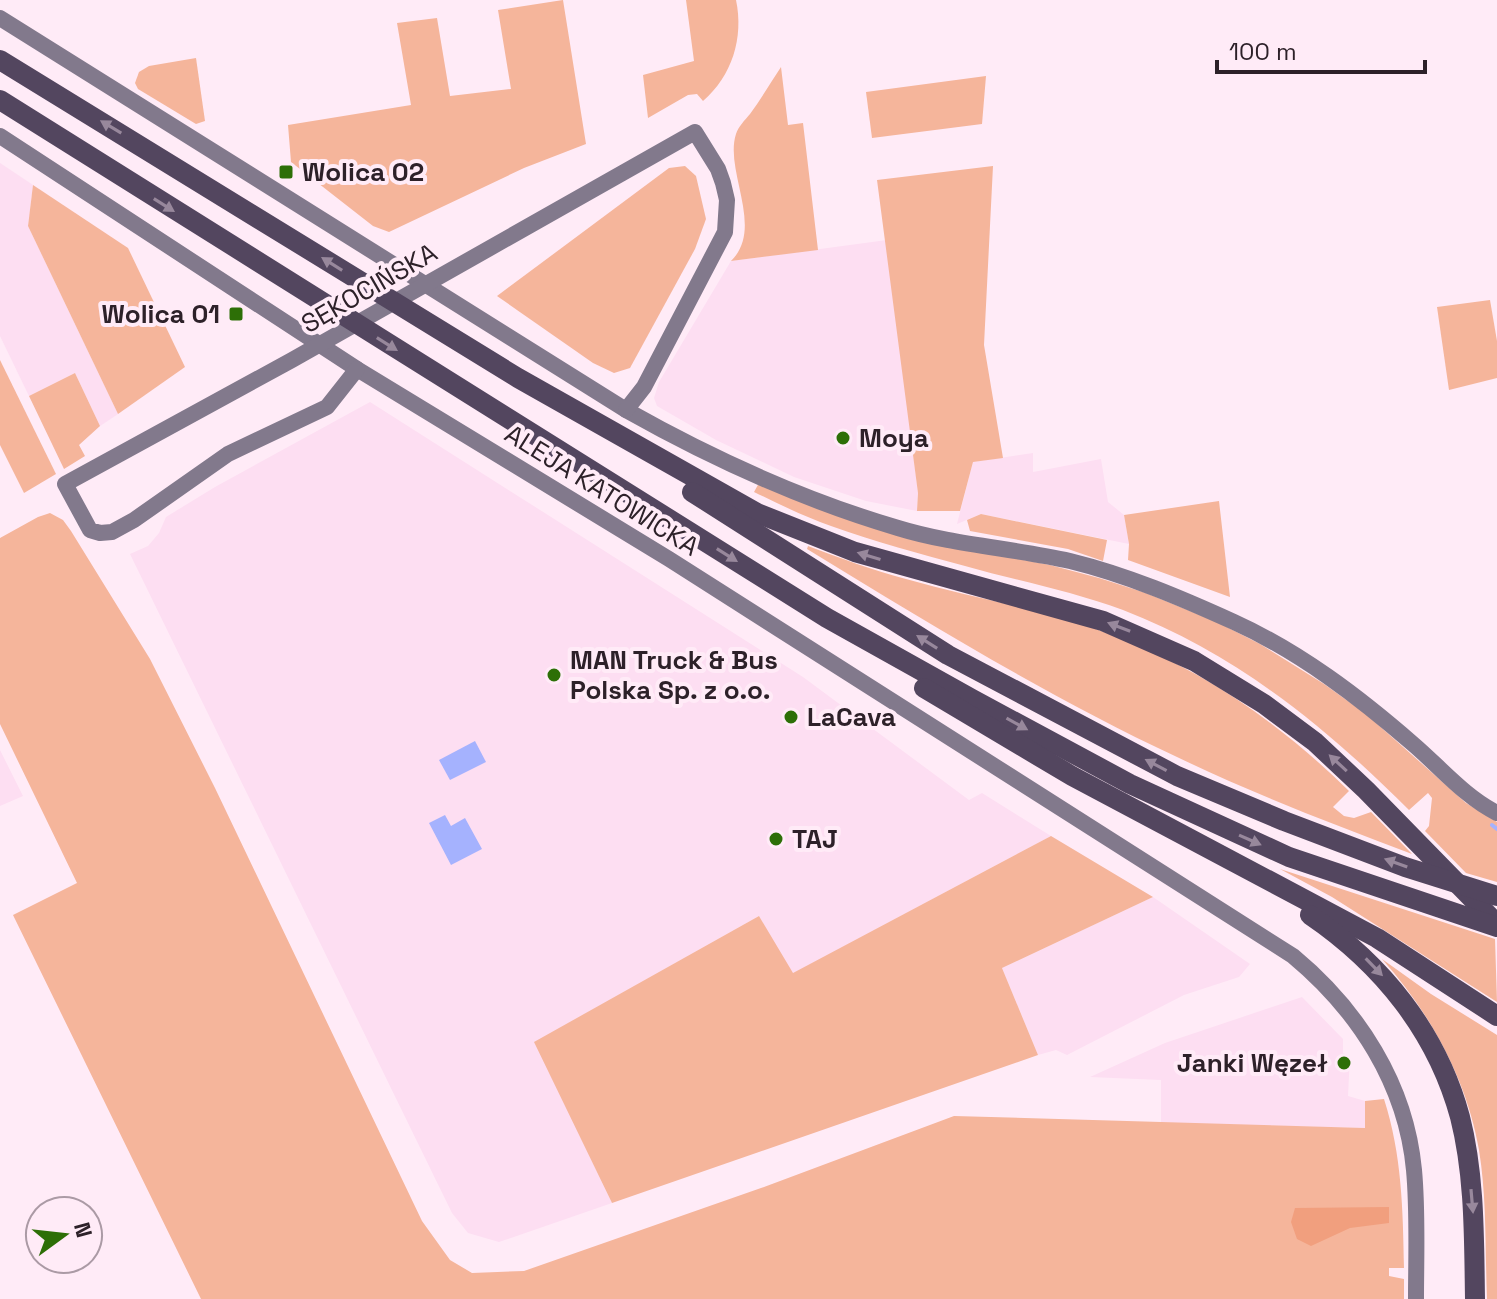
<svg xmlns="http://www.w3.org/2000/svg" width="1497" height="1299" font-family="'Space Grotesk',sans-serif">
<style>
.built{fill:#fddef2}
.green{fill:#f5b59b}
.forest{fill:#f19f7e}
.water{fill:#a5b2fe}
.lines{fill:none;stroke-linecap:round;stroke-linejoin:round}
.stream{stroke:#a5b2fe;stroke-width:4}
.secondary{stroke:#82798c;stroke-width:16}
.highway{stroke:#53465f;stroke-width:20}
.oneway{fill:#98889c}
.poi-dot{fill:#2d6f07;stroke:#ffebf7;stroke-width:3}
.labels{text-anchor:middle;stroke-width:8;stroke-linejoin:round;paint-order:stroke}
.poi-label{font-size:26px;font-weight:bold;fill:#2d2129;stroke:#ffebf7;text-anchor:start}
.street-label{font-size:26px;fill:#2d2129;stroke:#ffebf7}
</style>
<rect width="100%" height="100%" fill="#ffebf7"/>
<!-- built -->
<g class="built">
<path d="M 0,163 L 33,185 L 28,226 L 118,414 L 100,426 L 75,373 L 29,396 L 0,336 Z"/>
<path d="M 887,240 L 918,493 L 917,511 L 866,501 L 794,477 L 716,440 L 657,406 L 654,398 L 659,382 L 731,261 Z"/>
<path d="M 370,402 L 803,677 L 969,800 L 982,793 L 1051,836 L 792,974 L 759,916 L 535,1042 L 612,1203 L 499,1242 L 468,1233 L 452,1213 L 130,554 L 148,546 L 159,533 L 166,517 L 215,487 Z"/>
<path d="M 1033,453 L 1033,472 L 1101,459 L 1108,502 L 1124,515 L 1129,544 L 981,514 L 957,524 L 973,462 Z"/>
<path d="M 0,750 L 23,796 L 0,806 Z"/>
<path d="M 1153,897 L 1250,964 L 1239,977 L 1184,995 L 1067,1055 L 1056,1050 L 1038,1055 L 1002,968 Z"/>
<path d="M 1302,997 L 1343,1039 L 1343,1053 L 1350,1056 L 1348,1096 L 1365,1101 L 1365,1128 L 1161,1123 L 1161,1080 L 1090,1077 L 1165,1043 Z"/>
</g>
<!-- green -->
<g class="green">
<path d="M 563,0 L 586,144 L 524,168 L 389,232 L 373,226 L 291,162 L 288,125 L 411,105 L 397,23 L 437,18 L 450,96 L 511,89 L 498,10 Z"/>
<path d="M 686,0 L 736,0 C 744,38 732,76 703,101 L 697,94 L 688,95 L 648,118 L 643,75 L 694,61 Z"/>
<path d="M 196,58 L 205,121 L 196,124 L 138,89 L 135,83 L 139,72 L 149,66 Z"/>
<path d="M 781,67 L 788,125 L 803,123 L 818,250 L 731,261 C 765,228 724,171 736,134 C 738,127 745,120 750,114 C 761,99 771,82 781,67 Z"/>
<path d="M 986,76 L 982,124 L 872,138 L 866,92 Z"/>
<path d="M 685,166 L 696,176 L 706,219 L 695,249 L 630,368 L 614,373 L 593,363 L 497,296 L 669,168 Z"/>
<path d="M 993,166 L 984,345 L 1003,458 L 973,462 L 960,511 L 917,511 L 918,493 L 877,180 Z"/>
<path d="M 33,185 L 128,248 L 185,367 L 118,414 L 28,226 Z"/>
<path d="M 1490,300 L 1497,341 L 1497,378 L 1449,390 L 1437,307 Z"/>
<path d="M 0,360 L 56,474 L 24,493 L 0,445 Z"/>
<path d="M 75,373 L 100,426 L 79,445 L 85,456 L 64,469 L 29,396 Z"/>
<path d="M 759,483 L 903,537 L 1050,565 L 1099,578 L 1146,593 L 1217,622 L 1260,644 L 1324,684 L 1366,714 L 1466,803 L 1497,822 L 1497,882 L 1466,873 L 1425,831 L 1429,826 L 1432,798 L 1428,793 L 1409,810 C 1325,726 1235,653 1123,610 C 1071,591 1018,581 965,566 C 921,554 875,542 831,526 C 805,517 779,504 754,492 Z"/>
<path d="M 1219,501 L 1230,597 L 1128,560 L 1129,544 L 1124,515 Z"/>
<path d="M 50,513 L 63,520 L 71,531 L 150,659 L 215,788 L 422,1221 L 450,1260 L 472,1273 L 524,1271 L 761,1188 L 954,1116 L 1365,1128 L 1365,1101 L 1384,1099 C 1402,1155 1403,1210 1404,1268 L 1389,1268 L 1389,1276 L 1404,1279 L 1404,1299 L 201,1299 L 13,915 L 77,883 L 0,724 L 0,538 L 38,517 Z"/>
<path d="M 981,514 L 1107,540 L 1103,561 L 1068,549 L 970,531 L 967,520 Z"/>
<path d="M 808,546 C 840,558 872,570 906,579 C 976,599 1049,610 1117,637 C 1205,671 1282,725 1349,791 L 1333,807 L 1344,816 L 1354,818 L 1371,812 L 1412,854 C 1333,824 1254,794 1177,757 C 1049,697 928,623 807,549 Z"/>
<path d="M 1051,836 L 1153,897 L 1002,968 L 1038,1055 L 612,1203 L 534,1042 L 759,916 L 793,973 Z"/>
<path d="M 1280,869 L 1495,939 L 1497,1002 L 1332,897 Z"/>
<path d="M 1382,959 L 1431,994 L 1497,1035 L 1497,1299 L 1487,1299 C 1485,1250 1487,1199 1479,1150 C 1467,1080 1430,1012 1382,959 Z"/>
</g>
<!-- forest -->
<path class="forest" d="M 1389,1207 L 1389,1223 L 1350,1228 L 1311,1246 L 1297,1239 L 1291,1222 L 1295,1208 Z"/>
<!-- water -->
<g class="water">
<path d="M 475,741 L 486,762 L 450,780 L 439,760 Z"/>
<path d="M 445,815 L 451,826 L 465,818 L 482,849 L 451,865 L 429,823 Z"/>
</g>
<g class="lines">
<!-- stream -->
<path class="stream" d="M 1492,825 L 1497,829"/>
<!-- secondary -->
<g class="secondary">
<path d="M 0,18 L 626,410 C 713,459 803,500 898,528 C 953,545 1013,548 1070,561 C 1127,575 1181,598 1234,622 C 1300,652 1359,697 1413,744 C 1441,768 1465,797 1497,813"/>
<path d="M 0,136 L 357,369 L 669,559 L 1293,956 C 1358,1010 1406,1084 1414,1170 C 1418,1213 1416,1256 1416,1299"/>
<path d="M 357,369 L 327,407 L 228,454 L 134,520 L 112,532 L 100,533 L 90,530 L 65,484 L 292,360 L 695,132 L 718,169 L 723,183 L 727,200 L 725,232 L 644,387 L 626,410"/>
</g>
<!-- highway -->
<g class="highway">
<path d="M 0,60 L 518,378 L 757,513 L 855,552 L 1103,621 L 1194,661 L 1264,704 L 1315,742 L 1366,790 L 1497,924"/>
<path d="M 0,100 L 827,618 L 972,699 L 1130,784 L 1289,857 L 1497,927"/>
<path d="M 692,492 L 948,655 L 1177,776 L 1284,821 L 1405,867 L 1497,896"/>
<path d="M 924,688 L 1072,776 L 1377,938 L 1497,1016"/>
<path d="M 1310,915 C 1382,964 1437,1032 1460,1117 C 1475,1176 1474,1239 1475,1299"/>
</g>
</g>
<!-- one-way arrows -->
<defs><path id="oneway-solid" d="M-6-.8H1V-3.2L6.5 0L1 3.2V.8H-6Z" transform="scale(2)"/></defs>
<g class="oneway">
<use href="#oneway-solid" transform="translate(111 127) rotate(-149)"/>
<use href="#oneway-solid" transform="translate(164 205) rotate(32)"/>
<use href="#oneway-solid" transform="translate(332 264) rotate(-148)"/>
<use href="#oneway-solid" transform="translate(387 344) rotate(32)"/>
<use href="#oneway-solid" transform="translate(727 555) rotate(32)"/>
<use href="#oneway-solid" transform="translate(869 556) rotate(-163)"/>
<use href="#oneway-solid" transform="translate(1119 627) rotate(-159)"/>
<use href="#oneway-solid" transform="translate(927 642) rotate(-148)"/>
<use href="#oneway-solid" transform="translate(1017 724) rotate(29)"/>
<use href="#oneway-solid" transform="translate(1338 763) rotate(-137)"/>
<use href="#oneway-solid" transform="translate(1156 765) rotate(-152)"/>
<use href="#oneway-solid" transform="translate(1250 840) rotate(24)"/>
<use href="#oneway-solid" transform="translate(1396 863) rotate(-160)"/>
<use href="#oneway-solid" transform="translate(1374 967) rotate(46)"/>
<use href="#oneway-solid" transform="translate(1472 1201) rotate(85)"/>
</g>
<!-- markers -->
<g class="poi-dot">
<rect x="278" y="164" width="16" height="16" rx="4"/>
<rect x="228" y="306" width="16" height="16" rx="4"/>
<circle cx="843" cy="438" r="8"/>
<circle cx="554" cy="675" r="8"/>
<circle cx="791" cy="717" r="8"/>
<circle cx="776" cy="839" r="8"/>
<circle cx="1344" cy="1063" r="8"/>
</g>
<g class="labels">
<!-- poi labels -->
<g class="poi-label">
<text x="302" y="181">Wolica 02</text>
<text x="220" y="323" text-anchor="end">Wolica 01</text>
<text x="859" y="447">Moya</text>
<text x="570" y="669">MAN Truck &amp; Bus<tspan x="570" dy="30">Polska Sp. z o.o.</tspan></text>
<text x="807" y="726">LaCava</text>
<text x="792" y="848">TAJ</text>
<text x="1328" y="1072" text-anchor="end">Janki Węzeł</text>
</g>
<!-- street labels -->
<g class="street-label">
<text transform="translate(369 288) rotate(-30)" y="9">SĘKOCIŃSKA</text>
<text transform="translate(602 490) rotate(32)" y="9">ALEJA KATOWICKA</text>
</g>
</g>
<!-- north arrow -->
<g transform="translate(64 1235) rotate(75)"><circle r="38" fill="#ffebf7" stroke="#ab9aa5" stroke-width="2"/>
<path d="M0-6L14 30L0 20L-14 30Z" fill="#2d6f07"/>
<text y="-12" font-size="22" font-weight="bold" text-anchor="middle" fill="#2d2129">N</text>
</g>
<!-- scale -->
<path d="M1217 60v12h208v-12" fill="none" stroke="#2d2129" stroke-width="4"/>
<text x="1229" y="60" font-size="24" fill="#2d2129" stroke="#ffebf7" stroke-width="6" paint-order="stroke">100 m</text>
</svg>
